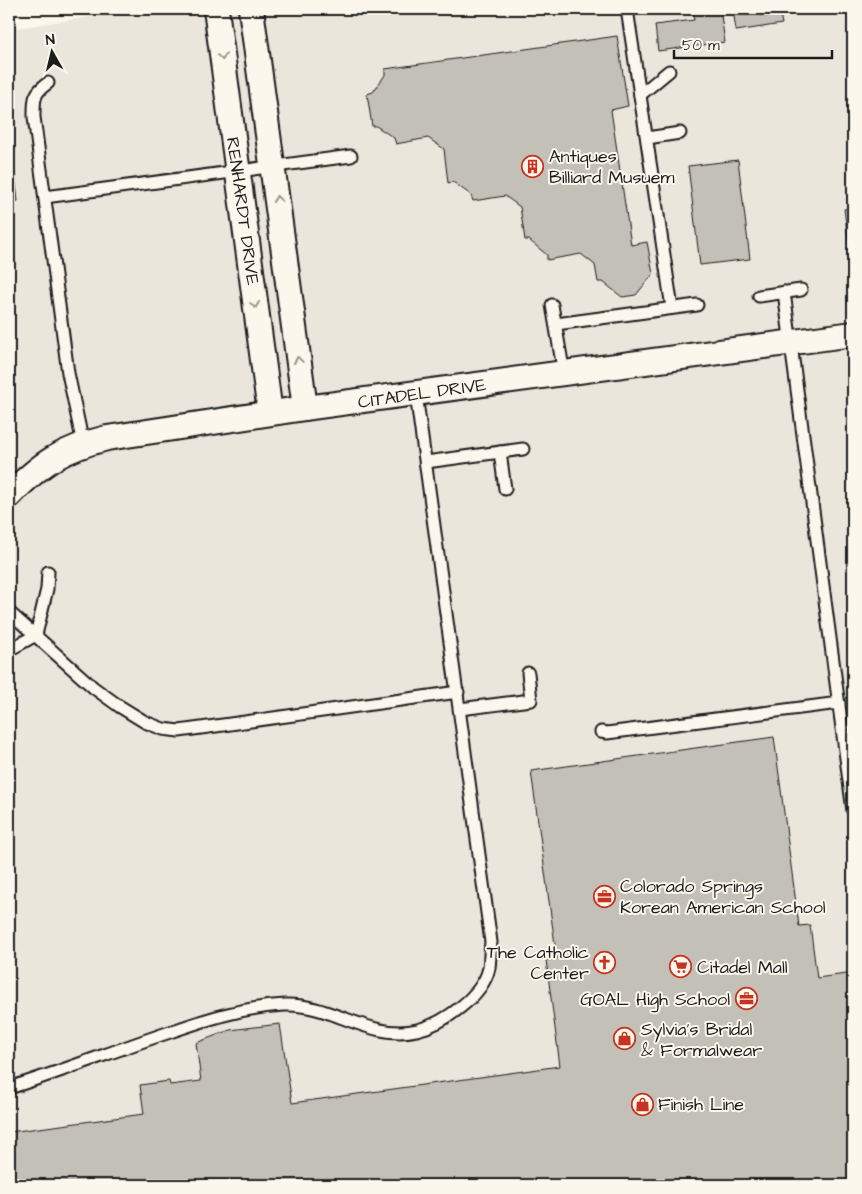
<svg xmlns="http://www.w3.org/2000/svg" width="862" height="1194" font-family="'Architects Daughter',sans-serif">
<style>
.built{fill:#eae6dc}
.building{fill:#c3c0b8;stroke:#1c1c1c}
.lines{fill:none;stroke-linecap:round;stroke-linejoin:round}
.service-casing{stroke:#1c1c1c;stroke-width:15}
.minor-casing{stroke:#1c1c1c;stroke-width:28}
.service{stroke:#fbf7ec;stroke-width:11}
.minor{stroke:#fbf7ec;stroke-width:24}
.oneway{stroke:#97948e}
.labels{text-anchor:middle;stroke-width:4;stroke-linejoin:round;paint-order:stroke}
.poi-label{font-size:18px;fill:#1c1c1c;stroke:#fbf7ec;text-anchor:start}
.street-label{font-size:18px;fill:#1c1c1c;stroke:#fbf7ec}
</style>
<rect width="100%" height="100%" fill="#fbf7ec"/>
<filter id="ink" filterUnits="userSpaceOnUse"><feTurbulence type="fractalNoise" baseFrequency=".02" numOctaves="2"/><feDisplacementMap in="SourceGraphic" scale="10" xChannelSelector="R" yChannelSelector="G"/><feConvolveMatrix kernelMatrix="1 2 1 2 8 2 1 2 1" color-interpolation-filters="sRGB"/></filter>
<g filter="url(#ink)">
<!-- built -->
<path class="built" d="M 143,9 L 853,9 L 853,1185 L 9,1185 L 9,29 Z"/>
<!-- building -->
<g class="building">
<path d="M 692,9 L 720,9 L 725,42 L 658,51 L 655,25 L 694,20 Z"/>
<path d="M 733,9 L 779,9 L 782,24 L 736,31 Z"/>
<path d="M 617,36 L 628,106 L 611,110 L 631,245 L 647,242 L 653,274 L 636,295 L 622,297 L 603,282 L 598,282 L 595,265 L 581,254 L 547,260 L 547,255 L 529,240 L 525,240 L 520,207 L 505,196 L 473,201 L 471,195 L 453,182 L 448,183 L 444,149 L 428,138 L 396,144 L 394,138 L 376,126 L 372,126 L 367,94 L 373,92 L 385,75 L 385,69 Z"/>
<path d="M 12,151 L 18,201 L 9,203 L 10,213 L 9,214 L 9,152 Z"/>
<path d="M 738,160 L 750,259 L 700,265 L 688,166 Z"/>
<path d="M 853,208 L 853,253 L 850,253 L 844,209 Z"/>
<path d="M 774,737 L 799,926 L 810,925 L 817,978 L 853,973 L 853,1185 L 9,1185 L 9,1132 L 144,1114 L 140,1085 L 169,1081 L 170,1085 L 201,1081 L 196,1043 L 230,1030 L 280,1024 L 292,1103 L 560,1066 L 546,960 L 557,959 L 531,771 Z"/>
</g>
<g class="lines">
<defs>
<g id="service">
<path d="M 627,9 L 672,308"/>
<path d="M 48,83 C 33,93 34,100 34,117 L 68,373 L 83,444"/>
<path d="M 640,95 L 669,71"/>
<path d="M 647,138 L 680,133"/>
<path d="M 45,197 L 351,156"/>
<path d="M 784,292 L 853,811"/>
<path d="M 759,296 L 801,290"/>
<path d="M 552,305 L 564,374"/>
<path d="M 556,324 L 697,305"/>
<path d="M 500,452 L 505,489"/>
<path d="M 426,462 L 523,449"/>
<path d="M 9,612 L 94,688 L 119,706 L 145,722 L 163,729 L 179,731 L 223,725 L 458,692"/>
<path d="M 9,650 L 36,635 L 47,589 L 48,572"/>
<path d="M 460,709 L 531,700 L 528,673"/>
<path d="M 601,732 L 607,733 L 839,703"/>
<path d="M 9,1088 C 63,1071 116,1050 170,1032 C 207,1019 245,1007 285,1005 C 331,1003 370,1041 417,1030 C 443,1024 483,996 489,968 C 490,960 490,950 491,942 L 416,394"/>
</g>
<g id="minor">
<path d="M 216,9 L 270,413"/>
<path d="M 251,9 L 305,408"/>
<path d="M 9,496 C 41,463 62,449 107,438 L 305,408 L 853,334"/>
</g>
</defs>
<!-- service casing -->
<use href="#service" class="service-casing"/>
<!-- minor casing -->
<use href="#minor" class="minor-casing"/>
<!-- service -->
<use href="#service" class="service"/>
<!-- minor -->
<use href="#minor" class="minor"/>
</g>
<!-- one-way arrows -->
<defs><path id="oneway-chevron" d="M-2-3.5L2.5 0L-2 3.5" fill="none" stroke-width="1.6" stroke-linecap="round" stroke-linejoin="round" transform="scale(1.25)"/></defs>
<g class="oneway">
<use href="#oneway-chevron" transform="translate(222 57) rotate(82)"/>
<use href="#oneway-chevron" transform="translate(277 199) rotate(-98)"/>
<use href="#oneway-chevron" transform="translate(255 305) rotate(82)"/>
<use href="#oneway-chevron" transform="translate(298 360) rotate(-98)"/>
</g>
</g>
<!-- icons -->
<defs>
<symbol id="building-ring" viewBox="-11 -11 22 22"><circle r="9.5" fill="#fbf7ec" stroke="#c8321e" stroke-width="1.5"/><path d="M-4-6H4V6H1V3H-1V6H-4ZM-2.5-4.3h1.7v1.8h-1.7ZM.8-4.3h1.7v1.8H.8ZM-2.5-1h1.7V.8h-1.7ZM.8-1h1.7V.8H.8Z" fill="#c8321e"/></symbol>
<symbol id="office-ring" viewBox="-11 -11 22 22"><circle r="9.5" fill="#fbf7ec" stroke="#c8321e" stroke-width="1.5"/><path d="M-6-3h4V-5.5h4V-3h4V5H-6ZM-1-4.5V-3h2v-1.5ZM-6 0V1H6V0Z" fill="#c8321e"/></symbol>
<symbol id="church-ring" viewBox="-11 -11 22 22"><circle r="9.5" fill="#fbf7ec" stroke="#c8321e" stroke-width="1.5"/><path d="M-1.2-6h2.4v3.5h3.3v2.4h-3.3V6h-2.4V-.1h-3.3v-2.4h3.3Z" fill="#c8321e"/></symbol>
<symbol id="supermarket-ring" viewBox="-11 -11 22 22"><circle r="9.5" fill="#fbf7ec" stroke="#c8321e" stroke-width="1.5"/><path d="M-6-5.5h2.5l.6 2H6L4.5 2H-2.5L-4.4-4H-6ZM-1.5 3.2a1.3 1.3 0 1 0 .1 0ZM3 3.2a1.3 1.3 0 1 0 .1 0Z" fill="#c8321e"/></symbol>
<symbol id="shop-ring" viewBox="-11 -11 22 22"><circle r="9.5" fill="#fbf7ec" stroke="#c8321e" stroke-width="1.5"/><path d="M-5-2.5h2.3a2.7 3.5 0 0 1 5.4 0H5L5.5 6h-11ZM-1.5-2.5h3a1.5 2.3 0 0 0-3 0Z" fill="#c8321e"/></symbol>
</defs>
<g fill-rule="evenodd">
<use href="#building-ring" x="520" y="154" width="25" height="25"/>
<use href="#office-ring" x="592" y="884" width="25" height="25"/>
<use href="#church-ring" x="592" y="950" width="25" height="25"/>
<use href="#supermarket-ring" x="668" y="954" width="25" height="25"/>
<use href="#office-ring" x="734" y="986" width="25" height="25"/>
<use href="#shop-ring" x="612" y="1026" width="25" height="25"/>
<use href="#shop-ring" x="630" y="1092" width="25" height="25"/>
</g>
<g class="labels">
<!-- poi labels -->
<g class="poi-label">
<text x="549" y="162">Antiques<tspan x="549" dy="21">Billiard Musuem</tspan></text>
<text x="620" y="892">Colorado Springs<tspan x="620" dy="21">Korean American School</tspan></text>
<text x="589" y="958" text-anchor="end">The Catholic<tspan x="589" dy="21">Center</tspan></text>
<text x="697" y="973">Citadel Mall</text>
<text x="730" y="1005" text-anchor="end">GOAL High School</text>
<text x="641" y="1035">Sylvia's Bridal<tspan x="641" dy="21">&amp; Formalwear</tspan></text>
<text x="658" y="1110">Finish Line</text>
</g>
<!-- street labels -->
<g class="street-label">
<text transform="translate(243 211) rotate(82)" y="6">RENHARDT DRIVE</text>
<text transform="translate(422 393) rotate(-8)" y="6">CITADEL DRIVE</text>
</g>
</g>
<!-- margin -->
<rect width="862" height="1194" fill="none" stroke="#fbf7ec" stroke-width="30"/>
<rect x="15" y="15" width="832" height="1164" fill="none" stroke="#1c1c1c" stroke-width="2" filter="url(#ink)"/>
<!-- north arrow -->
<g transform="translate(52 52) rotate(352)" stroke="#fbf7ec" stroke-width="4" paint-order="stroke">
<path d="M0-4L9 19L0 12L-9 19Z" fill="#1c1c1c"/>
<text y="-8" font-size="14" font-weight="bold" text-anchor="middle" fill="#1c1c1c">N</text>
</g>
<!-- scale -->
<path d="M674 50v8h158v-8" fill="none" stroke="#1c1c1c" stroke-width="2.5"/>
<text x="682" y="50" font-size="15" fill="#1c1c1c" stroke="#fbf7ec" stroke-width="4" paint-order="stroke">50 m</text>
</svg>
